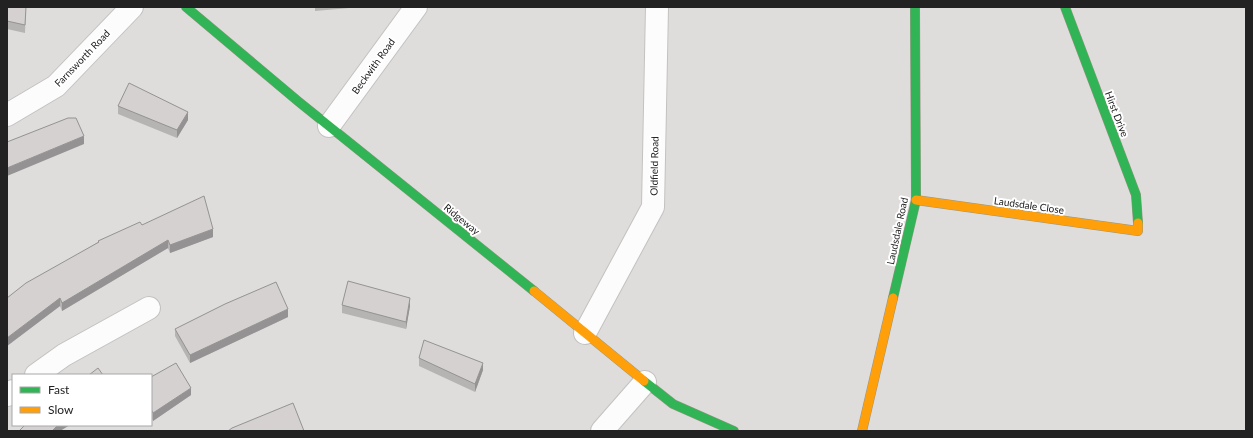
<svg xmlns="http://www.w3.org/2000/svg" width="1253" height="438" font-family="Lato,sans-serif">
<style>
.residential{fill:#dfdddc;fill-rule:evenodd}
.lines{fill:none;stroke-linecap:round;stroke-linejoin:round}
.street-casing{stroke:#c3c2c1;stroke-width:24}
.fast-casing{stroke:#999783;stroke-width:10}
.slow-casing{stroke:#999783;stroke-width:10}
.street{stroke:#fdfcfc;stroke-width:22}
.fast{stroke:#30b455;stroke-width:9}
.slow{stroke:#ff9f0a;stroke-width:9}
.wall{fill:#b6b4b3}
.shaded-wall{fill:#949292}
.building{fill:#d4d1d0;stroke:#949292}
.labels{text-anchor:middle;stroke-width:4;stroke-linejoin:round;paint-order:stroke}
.street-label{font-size:10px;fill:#222;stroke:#fff}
</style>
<rect width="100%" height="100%" fill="#efedeb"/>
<!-- residential -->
<path class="residential" d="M 7,7 L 1246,7 L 1246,431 L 7,431 ZM 13,375 L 151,375 L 151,425 L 13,425 Z"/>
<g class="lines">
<defs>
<g id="street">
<path d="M 7,115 L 56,86 L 132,7"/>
<path d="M 329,126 L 416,7"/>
<path d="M 585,333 L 653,207 L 657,7"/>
<path d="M 36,375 L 64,355 L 149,308"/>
<path d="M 7,395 L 13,391"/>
<path d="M 602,431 L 645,382"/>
</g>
<g id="fast">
<path d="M 186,7 L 299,102 L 534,291"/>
<path d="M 1065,7 L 1136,195 L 1138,223"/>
<path d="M 893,298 L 916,200 L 915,7"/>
<path d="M 644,381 L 673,404 L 734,431"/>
</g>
<g id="slow">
<path d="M 916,200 L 1138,231 L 1138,223"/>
<path d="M 534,291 L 644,381"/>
<path d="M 862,431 L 893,298"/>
</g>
</defs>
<!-- street casing -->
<use href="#street" class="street-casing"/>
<!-- fast casing -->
<use href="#fast" class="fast-casing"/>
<!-- slow casing -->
<use href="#slow" class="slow-casing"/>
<!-- street -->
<use href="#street" class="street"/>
<!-- fast -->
<use href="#fast" class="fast"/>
<!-- slow -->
<use href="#slow" class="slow"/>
</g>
<!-- wall -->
<g class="wall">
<path d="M 7,7 L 26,7 L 25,33 L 7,29 Z"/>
<path d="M 315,7 L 361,7 L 315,11 Z"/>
<path d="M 118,106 L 188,120 L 177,138 L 118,114 Z"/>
<path d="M 142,225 L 213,237 L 170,253 L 168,248 L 62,311 L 60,306 L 7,346 L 7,298 L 98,242 L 98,241 Z"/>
<path d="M 342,305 L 410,306 L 406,329 L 342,313 Z"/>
<path d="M 288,317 L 190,363 L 175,336 L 175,329 Z"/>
<path d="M 419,358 L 483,370 L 475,392 L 419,366 Z"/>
<path d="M 151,377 L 191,395 L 153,421 L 151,417 Z"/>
</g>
<!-- shaded-wall -->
<g class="shaded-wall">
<path d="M 188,112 L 188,120 L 177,138 L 177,130 Z"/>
<path d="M 84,136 L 84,144 L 7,176 L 7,168 Z"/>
<path d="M 213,229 L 213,237 L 170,253 L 170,245 Z"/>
<path d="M 168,240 L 168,248 L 62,311 L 62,303 Z"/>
<path d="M 60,298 L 60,306 L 7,346 L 7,338 Z"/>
<path d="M 410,298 L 410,306 L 406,329 L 406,322 Z"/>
<path d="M 288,309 L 288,317 L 190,363 L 190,355 Z"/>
<path d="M 483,363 L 483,370 L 475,392 L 475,384 Z"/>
<path d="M 191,388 L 191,395 L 153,421 L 153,413 Z"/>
<path d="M 58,425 L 70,425 L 60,431 L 52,431 Z"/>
</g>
<!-- building -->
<g class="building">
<path d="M 7,7 L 26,7 L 25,25 L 7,21 Z"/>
<path d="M 129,83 L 188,112 L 177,130 L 118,106 Z"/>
<path d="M 68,118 L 76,118 L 84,136 L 7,168 L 7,142 Z"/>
<path d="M 204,196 L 213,229 L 170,245 L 168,240 L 62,303 L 60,298 L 7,338 L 7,298 L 26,283 L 99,242 L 98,241 L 140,222 L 142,225 Z"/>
<path d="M 348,281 L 410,298 L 406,322 L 342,305 Z"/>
<path d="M 276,282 L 288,309 L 190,355 L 175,329 L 225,304 Z"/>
<path d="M 424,340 L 483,363 L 475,384 L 419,358 Z"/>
<path d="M 176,363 L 191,388 L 153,413 L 151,409 L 151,377 Z"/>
<path d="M 98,368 L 103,375 L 89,375 Z"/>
<path d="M 293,403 L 304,431 L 228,431 L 232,428 Z"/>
<path d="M 25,425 L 58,425 L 52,431 L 19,431 Z"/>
</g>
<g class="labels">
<!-- street labels -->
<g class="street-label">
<text transform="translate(82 58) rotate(-46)" y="4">Farnsworth Road</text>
<text transform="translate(373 66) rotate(-54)" y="4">Beckwith Road</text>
<text transform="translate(1117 114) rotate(69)" y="4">Hirst Drive</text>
<text transform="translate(654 166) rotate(-89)" y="4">Oldfield Road</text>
<text transform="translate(1029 205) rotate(8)" y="4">Laudsdale Close</text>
<text transform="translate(462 219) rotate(39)" y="4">Ridgeway</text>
<text transform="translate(897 231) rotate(-78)" y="4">Laudsdale Road</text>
</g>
</g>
<!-- border -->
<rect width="1253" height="438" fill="none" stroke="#222222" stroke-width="16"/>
<!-- legend -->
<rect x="12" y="374" width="140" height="52" fill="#ffffff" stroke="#a7a7a7"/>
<rect x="20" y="387" width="20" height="6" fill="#30b455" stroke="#a7a7a7"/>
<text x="48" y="394" font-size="12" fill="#222222">Fast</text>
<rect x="20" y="407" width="20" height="6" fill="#ff9f0a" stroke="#a7a7a7"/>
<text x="48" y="414" font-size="12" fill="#222222">Slow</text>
</svg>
